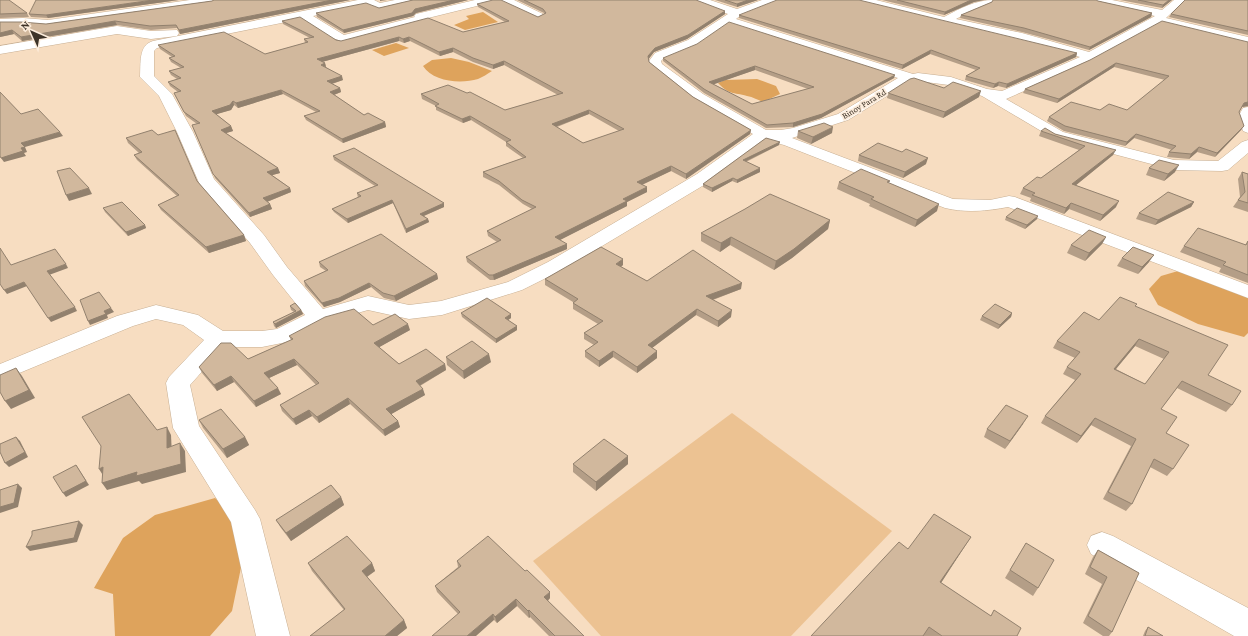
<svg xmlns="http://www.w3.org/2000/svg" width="1248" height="636" font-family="'Crimson Pro',serif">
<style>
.green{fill:#ecc292}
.water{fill:#dea35c}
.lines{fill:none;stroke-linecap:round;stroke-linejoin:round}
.minor-casing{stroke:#c7af93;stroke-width:1}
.minor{fill:#fff;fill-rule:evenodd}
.wall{fill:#b49e87;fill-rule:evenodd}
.shaded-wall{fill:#92816e}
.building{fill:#d1b89d;stroke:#92816e;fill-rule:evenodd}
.labels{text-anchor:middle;stroke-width:3.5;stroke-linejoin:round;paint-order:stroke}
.far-street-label{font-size:9px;fill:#3d3328;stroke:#fcecdb}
</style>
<rect width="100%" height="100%" fill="#f7ddc1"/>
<!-- green -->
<path class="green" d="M 732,413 L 892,531 L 791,636 L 601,636 L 533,561 Z"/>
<!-- water -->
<g class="water">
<path d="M 483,12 L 498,22 L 465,30 L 454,25 L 469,19 L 466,16 Z"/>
<path d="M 396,43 L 409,48 L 384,56 L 372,50 Z"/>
<path d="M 451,58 L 469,62 L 492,71 C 487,74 483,77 478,79 C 461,84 433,82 423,66 L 432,60 Z"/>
<path d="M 757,79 L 776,86 L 780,94 L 763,102 C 758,100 753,97 747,96 C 733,92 729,95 718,83 L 725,80 Z"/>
<path d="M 1178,271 L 1248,297 L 1248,333 L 1244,337 L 1198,324 L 1158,305 L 1149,289 L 1161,276 Z"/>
<path d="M 215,498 L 235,515 L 243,558 L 232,611 L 210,636 L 115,636 L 113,594 L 94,588 L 123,538 L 155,515 Z"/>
</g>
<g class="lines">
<defs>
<g id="minor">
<path d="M 190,0 L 218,0 L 213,3 L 48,26 L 23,24 L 0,25 L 0,19 L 23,18 L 48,20 Z"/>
<path d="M 358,0 L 374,0 L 380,3 L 395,0 L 414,0 L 413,2 L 379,10 L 367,5 L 313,16 L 344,35 L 415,17 L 414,16 L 416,14 L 420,13 L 475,0 L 494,0 L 493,2 L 428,18 L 429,19 L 427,21 L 342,43 L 338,42 L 301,19 L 157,48 L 154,51 L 154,76 L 172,94 L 193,132 L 214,179 L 264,235 L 287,267 L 323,309 L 368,296 L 409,305 L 441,301 L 508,282 L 548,262 L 697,174 L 753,134 L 693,100 L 650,66 L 649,61 L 655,53 L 688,40 L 728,14 L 696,2 L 695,0 L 710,0 L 737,9 L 762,0 L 777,0 L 776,2 L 741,15 L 736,19 L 913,74 L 918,73 L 951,77 L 987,89 L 1002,91 L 1080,57 C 1006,36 933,21 859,2 L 858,0 L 876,0 L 944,17 C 961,8 975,0 994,0 C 989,6 981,7 974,10 C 968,11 962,16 956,19 L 1022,33 L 1089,52 L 1155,16 L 1097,3 L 1092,0 L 1112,0 L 1162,10 L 1174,0 L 1185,0 L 1166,18 L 1248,37 L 1248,45 L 1160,23 L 1088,63 L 1006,99 L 1063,132 L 1174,160 L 1218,161 L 1242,142 L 1248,140 L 1248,153 L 1228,170 L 1222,171 L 1174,170 L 1053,138 L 982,96 L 949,85 L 918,81 L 908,83 L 848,120 L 792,138 L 953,199 L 990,200 L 1009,196 L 1015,197 L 1248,285 L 1248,298 L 1008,207 C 988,211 965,213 945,208 L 784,145 L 765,140 L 709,182 L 562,270 L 522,290 L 442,315 L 409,319 L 368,310 L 326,322 L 290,341 L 282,343 L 262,347 L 224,347 L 190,385 L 199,426 L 255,510 L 260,519 L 290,636 L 256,636 L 231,522 L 173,428 L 166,383 L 169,377 L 204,340 L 183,325 L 156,319 L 133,326 L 0,381 L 0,364 L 117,316 L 156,305 L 198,315 L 223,331 L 262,331 L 277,329 L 305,315 L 273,275 L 250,243 L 200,185 L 177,132 L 159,96 L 140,77 C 141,64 138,45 153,41 ZM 728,24 L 898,78 L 838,114 L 793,128 L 781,130 L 766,130 L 703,94 L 662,64 L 661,61 L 663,59 L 696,46 Z"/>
<path d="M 501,0 L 514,0 L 543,14 L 545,16 L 539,19 L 535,18 L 502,2 Z"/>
<path d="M 117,26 L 151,31 L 177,30 L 179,33 L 177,36 L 151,39 L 117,34 L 0,54 L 0,46 Z"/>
<path d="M 1248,107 L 1248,133 L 1243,131 L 1238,117 L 1243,108 Z"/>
<path d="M 1102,532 L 1113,536 L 1248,608 L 1248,636 L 1234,636 L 1091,554 L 1087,545 L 1091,536 Z"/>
</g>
</defs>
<!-- minor casing -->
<use href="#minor" class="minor-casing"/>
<!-- minor -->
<use href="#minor" class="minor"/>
</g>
<!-- wall -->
<g class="wall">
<path d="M 0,0 L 27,13 L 29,17 L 0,18 Z"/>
<path d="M 179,0 L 48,18 L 31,17 L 29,14 Z"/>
<path d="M 214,0 L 350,0 L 180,34 L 177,28 L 151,30 L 117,25 L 22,41 L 14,34 L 0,37 L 0,22 L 46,24 L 212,1 Z"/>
<path d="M 413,0 L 468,0 L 416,13 L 413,16 L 344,33 L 317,17 L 316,13 L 379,8 Z"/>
<path d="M 517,0 L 696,0 L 725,14 L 687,39 L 654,52 L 648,59 L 649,62 L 693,97 L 751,130 L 750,134 L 686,179 L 671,171 L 642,185 L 647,192 L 627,202 L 627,206 L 560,240 L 567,249 L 494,280 L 490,280 L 467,262 L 466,257 L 497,242 L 488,236 L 487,231 L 532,209 L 523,204 L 499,185 L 483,177 L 483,172 L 523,158 L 506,146 L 506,142 L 471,120 L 463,123 L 436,110 L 436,106 L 422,99 L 421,94 L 505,110 L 558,95 L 504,65 L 493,69 L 473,62 L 453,52 L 440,56 L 410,41 L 404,43 L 399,41 L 322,62 L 325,63 L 326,67 L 343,80 L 332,84 L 340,88 L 341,92 L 334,95 L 364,115 L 385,122 L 386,127 L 343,143 L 306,120 L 304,116 L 316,112 L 283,94 L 238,108 L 234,105 L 231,110 L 216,114 L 231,126 L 233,131 L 226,133 L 278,168 L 280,173 L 272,175 L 290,188 L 291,192 L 267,202 L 270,204 L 272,209 L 250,217 L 215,178 L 192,125 L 197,124 L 186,116 L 174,93 L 178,92 L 170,86 L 168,82 L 177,79 L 171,75 L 169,71 L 181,68 L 171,62 L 169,58 L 172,57 L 160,49 L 158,45 L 265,54 L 305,43 L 304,39 L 310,38 L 283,24 L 282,21 L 341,41 L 463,32 L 505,22 L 478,7 L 477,4 L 538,17 L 544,14 L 544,13 ZM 589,114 L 619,131 L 583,143 L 557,127 Z"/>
<path d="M 715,0 L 758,0 L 737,7 Z"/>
<path d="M 882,0 L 984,0 L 974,2 L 944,15 Z"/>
<path d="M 1120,0 L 1172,0 L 1162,8 Z"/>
<path d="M 1248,0 L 1248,35 L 1169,17 L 1171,14 Z"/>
<path d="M 1098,1 L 1152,13 L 1151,17 L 1089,50 L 1022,32 L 960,18 L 961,15 L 992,2 Z"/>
<path d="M 739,15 L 1077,53 L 1076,57 L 1006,88 L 998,86 L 993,88 L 965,80 L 966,76 L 976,70 L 930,54 L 902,69 L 739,18 Z"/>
<path d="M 1248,42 L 1248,106 L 1242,107 L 1239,112 L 1244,126 L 1241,130 L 1215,157 L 1197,152 L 1189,159 L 1167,157 L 1169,152 L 1172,150 L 1134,138 L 1125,146 L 1064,131 L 1047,121 L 1049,117 L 1100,110 L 1127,110 L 1165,80 L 1114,67 L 1057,103 L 1023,93 L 1025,89 L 1090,60 Z"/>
<path d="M 663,58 L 894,78 L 821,118 L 793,127 L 766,128 L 704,93 L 663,61 ZM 755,70 L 808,89 L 752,104 L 713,84 Z"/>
<path d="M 944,88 L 979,97 L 943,118 L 887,98 L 888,93 Z"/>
<path d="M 798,131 L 832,133 L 811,144 L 797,138 Z"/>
<path d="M 1041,131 L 1055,134 L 1113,155 L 1076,185 L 1116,207 L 1100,221 L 1069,209 L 1064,214 L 1030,201 L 1031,198 L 1020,194 L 1023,188 L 1041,178 L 1079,150 L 1039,136 Z"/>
<path d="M 126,138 L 197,181 L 244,235 L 246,241 L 209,253 L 161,210 L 158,205 L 177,196 L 137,160 L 134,155 L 139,153 L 128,143 Z"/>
<path d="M 766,138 L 779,145 L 746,162 L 760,172 L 737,183 L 732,181 L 712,192 L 703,187 L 703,184 Z"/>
<path d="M 902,152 L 926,164 L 903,178 L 858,161 L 859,155 Z"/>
<path d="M 333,156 L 444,207 L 424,216 L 428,219 L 429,222 L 406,233 L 393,203 L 348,223 L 334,212 L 332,209 L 358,198 L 357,193 L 375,186 L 334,160 Z"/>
<path d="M 1149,168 L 1175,172 L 1164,181 L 1146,175 Z"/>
<path d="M 1242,172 L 1248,174 L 1248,212 L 1233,207 L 1240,197 L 1238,179 Z"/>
<path d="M 839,182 L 889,183 L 937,211 L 915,227 L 869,206 L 870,204 L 837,189 Z"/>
<path d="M 1194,202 L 1191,207 L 1155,225 L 1136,219 L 1139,213 Z"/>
<path d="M 103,208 L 145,225 L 146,228 L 128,236 L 105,212 Z"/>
<path d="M 1006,217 L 1037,219 L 1025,229 L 1005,220 Z"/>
<path d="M 830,220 L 828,229 L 792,258 L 774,270 L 730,245 L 720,252 L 701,241 L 701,233 Z"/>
<path d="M 1106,237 L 1102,244 L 1085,261 L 1067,253 L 1071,245 Z"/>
<path d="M 1248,241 L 1248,283 L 1219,272 L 1221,268 L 1180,252 L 1184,246 L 1245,245 Z"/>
<path d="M 1122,258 L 1149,262 L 1138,274 L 1117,266 Z"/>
<path d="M 319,262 L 437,274 L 438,279 L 396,301 L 384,298 L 371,287 L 340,302 L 324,307 L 305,286 L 304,281 L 326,271 L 320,267 Z"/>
<path d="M 623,265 L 621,267 L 647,281 L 741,289 L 713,300 L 731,317 L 718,327 L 696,315 L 652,348 L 657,358 L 637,373 L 613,357 L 599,367 L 585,357 L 585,351 L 594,345 L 584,339 L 584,333 L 598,324 L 573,309 L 573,302 L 545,285 L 545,279 Z"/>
<path d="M 290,306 L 301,310 L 303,314 L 276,328 L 274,326 L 273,322 L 294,312 L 291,310 Z"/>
<path d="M 1135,307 L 1208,375 L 1232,405 L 1226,412 L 1177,388 L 1161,409 L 1173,469 L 1167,476 L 1150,467 L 1132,504 L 1126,511 L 1103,499 L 1131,446 L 1091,425 L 1077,443 L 1041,423 L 1045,416 L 1075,380 L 1063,374 L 1067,367 L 1075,358 L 1053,348 L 1057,341 L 1099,320 ZM 1135,346 L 1164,359 L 1145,384 L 1116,369 Z"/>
<path d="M 461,313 L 511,314 L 511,318 L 508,320 L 517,326 L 517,330 L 496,343 L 462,317 Z"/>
<path d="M 1012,313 L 1011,317 L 998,329 L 980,320 L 982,316 Z"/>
<path d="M 373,325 L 410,330 L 379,347 L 399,364 L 445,364 L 446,370 L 420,386 L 425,395 L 391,414 L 398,421 L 400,427 L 385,436 L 350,404 L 319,423 L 312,416 L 296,425 L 282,411 L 280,405 L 316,385 L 297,365 L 269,378 L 281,394 L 256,407 L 234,382 L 217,391 L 202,373 L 199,367 L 248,359 L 291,340 L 289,336 Z"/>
<path d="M 446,357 L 491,362 L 464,379 L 447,365 Z"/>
<path d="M 199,420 L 245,437 L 249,445 L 227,458 L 203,428 Z"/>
<path d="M 1023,424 L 1005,449 L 984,437 L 987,429 Z"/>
<path d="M 628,456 L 628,464 L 596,491 L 573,472 L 573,464 Z"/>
<path d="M 341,497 L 344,505 L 291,541 L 281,528 L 276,520 Z"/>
<path d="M 971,537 L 965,546 L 941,583 L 991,616 L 994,610 L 1017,636 L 811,636 L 908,549 Z"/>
<path d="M 1026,543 L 1038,588 L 1033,596 L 1005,578 Z"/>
<path d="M 1098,550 L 1139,573 L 1112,632 L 1109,636 L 1103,636 L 1083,623 L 1102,584 L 1085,574 L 1093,557 Z"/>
<path d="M 457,561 L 550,598 L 548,601 L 584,636 L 549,636 L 530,617 L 529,618 L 517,606 L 497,623 L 494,620 L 458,614 L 437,592 L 435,586 L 458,567 Z"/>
<path d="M 308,563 L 372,563 L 375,571 L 367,577 L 404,620 L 407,628 L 397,636 L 310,636 L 344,610 L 312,571 Z"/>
<path d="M 1148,627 L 1163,636 L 1143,636 L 1145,631 Z"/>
</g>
<!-- shaded-wall -->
<g class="shaded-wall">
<path d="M 153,0 L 179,0 L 48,18 L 46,15 Z"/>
<path d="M 332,0 L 350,0 L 180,34 L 179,30 Z"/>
<path d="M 380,0 L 387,0 L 380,1 Z"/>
<path d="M 454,0 L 468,0 L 416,13 L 413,16 L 344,33 L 343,30 L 415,9 Z"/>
<path d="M 748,0 L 758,0 L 737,7 L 737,4 Z"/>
<path d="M 971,0 L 984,0 L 974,2 L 944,15 L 945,12 Z"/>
<path d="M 1169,0 L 1172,0 L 1162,8 L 1163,5 Z"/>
<path d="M 725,11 L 725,14 L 687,39 L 654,52 L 648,60 L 648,56 L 655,48 Z"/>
<path d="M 1152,13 L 1151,17 L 1089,50 L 1090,47 Z"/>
<path d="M 115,21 L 117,25 L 22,41 L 21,37 Z"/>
<path d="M 12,30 L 14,34 L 0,37 L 0,33 Z"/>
<path d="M 399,37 L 399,41 L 318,63 L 317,59 Z"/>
<path d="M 409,37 L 410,41 L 404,43 L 403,39 Z"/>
<path d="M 453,48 L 453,52 L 440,56 L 439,52 Z"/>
<path d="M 931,50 L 930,54 L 902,69 L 903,65 Z"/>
<path d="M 1077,53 L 1076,57 L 1006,88 L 1007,84 Z"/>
<path d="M 504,61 L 504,65 L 493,69 L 493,65 Z"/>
<path d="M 325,63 L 326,67 L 321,65 Z"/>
<path d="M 1116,63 L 1114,67 L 1057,103 L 1059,99 Z"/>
<path d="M 755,66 L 755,70 L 709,86 L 709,82 Z"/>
<path d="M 895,75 L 894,78 L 821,118 L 793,127 L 793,123 Z"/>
<path d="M 342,76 L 343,80 L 328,85 L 327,81 Z"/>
<path d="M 999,82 L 998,86 L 993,88 L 995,84 Z"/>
<path d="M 340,88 L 341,92 L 331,96 L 330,92 Z"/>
<path d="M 281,90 L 283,94 L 238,108 L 236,103 Z"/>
<path d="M 981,91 L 979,97 L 943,118 L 945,112 Z"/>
<path d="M 233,101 L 234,105 L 231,110 L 214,115 L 212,111 Z"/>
<path d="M 1248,102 L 1248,106 L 1242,107 L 1244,103 Z"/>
<path d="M 589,110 L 589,114 L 552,128 L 552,124 Z"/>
<path d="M 470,116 L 471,120 L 463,123 L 462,119 Z"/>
<path d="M 385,122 L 386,127 L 343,143 L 342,139 Z"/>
<path d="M 231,126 L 233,131 L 223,134 L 221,130 Z"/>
<path d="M 1244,126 L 1241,130 L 1215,157 L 1217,153 Z"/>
<path d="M 833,127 L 832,133 L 811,144 L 813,137 Z"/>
<path d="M 751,130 L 750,134 L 686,179 L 686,174 Z"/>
<path d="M 60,132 L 63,136 L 25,147 L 27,152 L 24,153 L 26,156 L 4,162 L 1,158 L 21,148 L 21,143 Z"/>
<path d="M 1136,134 L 1134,138 L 1125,146 L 1127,142 Z"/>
<path d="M 780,142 L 779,145 L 742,163 L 743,160 Z"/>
<path d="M 1199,147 L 1197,152 L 1189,159 L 1191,154 Z"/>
<path d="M 1116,150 L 1113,155 L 1070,190 L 1072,184 Z"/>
<path d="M 928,158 L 926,164 L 903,178 L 905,172 Z"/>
<path d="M 1179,165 L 1175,172 L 1164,181 L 1168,174 Z"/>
<path d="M 671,166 L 671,171 L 637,187 L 637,182 Z"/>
<path d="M 278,168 L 280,173 L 269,176 L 267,172 Z"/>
<path d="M 760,168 L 760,172 L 737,183 L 737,180 Z"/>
<path d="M 733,178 L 732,181 L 712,192 L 712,188 Z"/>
<path d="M 647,187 L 647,192 L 627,202 L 627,206 L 556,242 L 555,237 L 623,199 Z"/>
<path d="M 89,188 L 92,194 L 69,201 L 66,195 Z"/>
<path d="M 290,188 L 291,192 L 264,203 L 263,198 Z"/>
<path d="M 392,200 L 393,203 L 348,223 L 347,219 Z"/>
<path d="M 1119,201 L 1116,207 L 1100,221 L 1103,215 Z"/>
<path d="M 1194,202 L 1191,207 L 1155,225 L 1158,220 Z"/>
<path d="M 444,203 L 444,207 L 421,217 L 420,214 Z"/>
<path d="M 1071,203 L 1069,209 L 1064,214 L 1066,208 Z"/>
<path d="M 270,204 L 272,209 L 250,217 L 249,213 Z"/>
<path d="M 939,204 L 937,211 L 915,227 L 917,220 Z"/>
<path d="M 1038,216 L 1037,219 L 1025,229 L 1027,225 Z"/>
<path d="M 428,219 L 429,222 L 406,233 L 406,229 Z"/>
<path d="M 830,220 L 828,229 L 792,258 L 774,270 L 776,261 Z"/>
<path d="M 145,225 L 146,228 L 128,236 L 126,232 Z"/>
<path d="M 244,235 L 246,241 L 209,253 L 206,247 Z"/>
<path d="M 731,237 L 730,245 L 720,252 L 721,243 Z"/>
<path d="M 1106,237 L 1102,244 L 1085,261 L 1089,253 Z"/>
<path d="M 567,244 L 567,249 L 494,280 L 493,275 Z"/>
<path d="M 1154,255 L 1149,262 L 1138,274 L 1142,267 Z"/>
<path d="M 623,259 L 623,265 L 616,270 L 616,264 Z"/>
<path d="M 66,264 L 68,268 L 49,275 L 47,271 Z"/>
<path d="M 437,274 L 438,279 L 396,301 L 394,296 Z"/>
<path d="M 24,282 L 27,286 L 7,294 L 4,290 Z"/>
<path d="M 369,283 L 371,287 L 340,302 L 324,307 L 322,303 Z"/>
<path d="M 742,283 L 741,289 L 706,302 L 706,296 Z"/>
<path d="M 75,307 L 77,311 L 51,322 L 48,318 Z"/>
<path d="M 111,308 L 114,312 L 107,315 L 108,318 L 90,325 L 88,321 L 104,311 Z"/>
<path d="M 697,309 L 696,315 L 648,351 L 648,345 Z"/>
<path d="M 301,310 L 303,314 L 276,328 L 275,324 Z"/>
<path d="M 732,310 L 731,317 L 718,327 L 718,321 Z"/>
<path d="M 1012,313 L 1011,317 L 998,329 L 1000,325 Z"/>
<path d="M 511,314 L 511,318 L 505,322 L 505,318 Z"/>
<path d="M 408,324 L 410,330 L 376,349 L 374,343 Z"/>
<path d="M 517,326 L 517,330 L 496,343 L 496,339 Z"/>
<path d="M 1139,339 L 1135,346 L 1110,376 L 1114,369 Z"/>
<path d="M 613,351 L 613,357 L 599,367 L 599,361 Z"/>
<path d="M 657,351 L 657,358 L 637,373 L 637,367 Z"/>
<path d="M 489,354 L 491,362 L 464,379 L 463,371 Z"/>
<path d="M 294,359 L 297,365 L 267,379 L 264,373 Z"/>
<path d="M 445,364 L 446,370 L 417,387 L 416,381 Z"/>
<path d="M 16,368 L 22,376 L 35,398 L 11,409 L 5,401 Z"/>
<path d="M 231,376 L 234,382 L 217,391 L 214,385 Z"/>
<path d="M 278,388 L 281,394 L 256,407 L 254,401 Z"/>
<path d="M 423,389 L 425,395 L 388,416 L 386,409 Z"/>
<path d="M 348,398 L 350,404 L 319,423 L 317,417 Z"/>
<path d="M 309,410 L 312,416 L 296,425 L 293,419 Z"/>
<path d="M 1028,416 L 1023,424 L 1005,449 L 1010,441 Z"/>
<path d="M 1095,418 L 1091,425 L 1077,443 L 1081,436 Z"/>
<path d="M 398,421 L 400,427 L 385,436 L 383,430 Z"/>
<path d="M 167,427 L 171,435 L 172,456 L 167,448 Z"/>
<path d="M 16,437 L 20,441 L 28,457 L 9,467 L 5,463 Z"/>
<path d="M 245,437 L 249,445 L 227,458 L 223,449 Z"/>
<path d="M 180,443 L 185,451 L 186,472 L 142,484 L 139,481 L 107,490 L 102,483 Z"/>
<path d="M 628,456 L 628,464 L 596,491 L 596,482 Z"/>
<path d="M 76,465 L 89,485 L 66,497 L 63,493 Z"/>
<path d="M 103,467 L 104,477 L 99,469 Z"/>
<path d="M 18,484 L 22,488 L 18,507 L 0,513 L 0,507 Z"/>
<path d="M 341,497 L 344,505 L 291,541 L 286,533 Z"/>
<path d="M 79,521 L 83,525 L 77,542 L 30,551 L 26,547 Z"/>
<path d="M 971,537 L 965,546 L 935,592 L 940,582 Z"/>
<path d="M 372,563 L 375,571 L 365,578 L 362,571 Z"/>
<path d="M 550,592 L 550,598 L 545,603 L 544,597 Z"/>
<path d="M 516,599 L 517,606 L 497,623 L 495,617 Z"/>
<path d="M 529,610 L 530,617 L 529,618 L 528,611 Z"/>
<path d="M 493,614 L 494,620 L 476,636 L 467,636 Z"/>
<path d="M 404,620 L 407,628 L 397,636 L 385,636 Z"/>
</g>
<!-- building -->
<g class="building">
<path d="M 0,0 L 9,0 L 27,13 L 0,14 Z"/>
<path d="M 36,0 L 153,0 L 46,15 L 29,14 Z"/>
<path d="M 214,0 L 332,0 L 179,30 L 176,25 L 150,26 L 115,21 L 21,37 L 12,30 L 0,33 L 0,22 L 21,22 L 46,24 L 212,1 Z"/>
<path d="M 413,0 L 454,0 L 415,9 L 412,13 L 343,30 L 316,13 L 366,3 L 379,8 Z"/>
<path d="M 493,0 L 501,0 L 538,17 L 546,13 L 543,9 L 524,0 L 696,0 L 725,11 L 688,35 L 655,48 L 648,56 L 649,62 L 693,97 L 751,130 L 686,174 L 671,166 L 637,182 L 647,187 L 623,199 L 627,201 L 555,237 L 567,244 L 493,275 L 489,275 L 466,257 L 501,240 L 487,231 L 536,207 L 522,200 L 499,181 L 483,172 L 526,157 L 506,142 L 511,140 L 470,116 L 462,119 L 435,106 L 439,104 L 421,94 L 448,85 L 467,93 L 470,92 L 505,110 L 563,93 L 504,61 L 493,65 L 473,58 L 453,48 L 439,52 L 409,37 L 403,39 L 399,37 L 317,59 L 325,63 L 321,65 L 342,76 L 327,81 L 340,88 L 330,92 L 364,115 L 368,113 L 385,122 L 342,139 L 304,116 L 320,111 L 281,90 L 236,103 L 233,101 L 230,105 L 212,111 L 231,126 L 221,130 L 278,168 L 267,172 L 290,188 L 263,198 L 270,204 L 249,213 L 213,174 L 192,125 L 200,123 L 184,112 L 174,93 L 181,91 L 168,82 L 181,78 L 169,71 L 184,67 L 169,58 L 175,56 L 158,45 L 224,32 L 265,54 L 308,42 L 304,39 L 314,37 L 282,21 L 300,17 L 336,40 L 341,41 L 428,18 L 463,32 L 509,21 L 477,4 ZM 589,110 L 624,129 L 583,143 L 552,124 Z"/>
<path d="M 725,0 L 748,0 L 737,4 Z"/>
<path d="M 777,0 L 859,0 L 1077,53 L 1007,84 L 999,82 L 995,84 L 966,76 L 980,68 L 931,50 L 903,65 L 739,15 Z"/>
<path d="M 897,0 L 971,0 L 945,12 Z"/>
<path d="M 993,0 L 1096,0 L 1098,1 L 1152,13 L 1090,47 L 1024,28 L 961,15 L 992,2 Z"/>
<path d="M 1138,0 L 1169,0 L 1163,5 Z"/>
<path d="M 1185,0 L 1248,0 L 1248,31 L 1171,14 Z"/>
<path d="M 1162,21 L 1248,42 L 1248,102 L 1244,103 L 1239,112 L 1244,126 L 1217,153 L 1199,147 L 1191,154 L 1169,152 L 1176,146 L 1136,134 L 1127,142 L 1065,126 L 1049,117 L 1071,102 L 1100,110 L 1109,104 L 1127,110 L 1169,76 L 1116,63 L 1059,99 L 1025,89 L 1090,60 Z"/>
<path d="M 729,22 L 895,75 L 822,114 L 793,123 L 767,125 L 704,89 L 663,58 L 697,44 ZM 755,66 L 814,87 L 752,104 L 709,82 Z"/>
<path d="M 914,78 L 944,88 L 953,82 L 981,91 L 945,112 L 888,93 L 910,79 Z"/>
<path d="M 0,92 L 21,114 L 38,109 L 60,132 L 21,143 L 25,147 L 21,148 L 23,151 L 1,158 L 0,156 Z"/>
<path d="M 824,123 L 833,127 L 813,137 L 798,131 Z"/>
<path d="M 1045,128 L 1055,134 L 1116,150 L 1072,184 L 1119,201 L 1103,215 L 1071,203 L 1066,208 L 1032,195 L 1035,193 L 1023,188 L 1037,177 L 1041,178 L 1085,146 L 1041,131 Z"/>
<path d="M 152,130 L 158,135 L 175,130 L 197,181 L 244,235 L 206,247 L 158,205 L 179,195 L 134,155 L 142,152 L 126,138 Z"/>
<path d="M 766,138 L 780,142 L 743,160 L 760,168 L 737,180 L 733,178 L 712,188 L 703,184 Z"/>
<path d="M 878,143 L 902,152 L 906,149 L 928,158 L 905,172 L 859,155 Z"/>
<path d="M 354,148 L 444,203 L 420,214 L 428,219 L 406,229 L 392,200 L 347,219 L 332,209 L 361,196 L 357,193 L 378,185 L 333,156 Z"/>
<path d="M 1159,160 L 1179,165 L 1168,174 L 1149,168 Z"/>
<path d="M 70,168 L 89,188 L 66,195 L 57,171 Z"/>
<path d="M 861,169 L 890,181 L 887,182 L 939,204 L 917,220 L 871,199 L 874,197 L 839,182 Z"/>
<path d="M 1242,172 L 1248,174 L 1248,203 L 1238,200 L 1245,192 Z"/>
<path d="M 1168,192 L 1194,202 L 1158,220 L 1139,213 Z"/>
<path d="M 770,194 L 830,220 L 794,249 L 776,261 L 731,237 L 721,243 L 701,233 L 745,209 Z"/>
<path d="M 122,202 L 145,225 L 126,232 L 103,208 Z"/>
<path d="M 1017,208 L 1038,216 L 1027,225 L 1006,217 Z"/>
<path d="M 1198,228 L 1246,245 L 1248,241 L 1248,275 L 1223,265 L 1226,262 L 1184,246 Z"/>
<path d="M 1089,230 L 1106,237 L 1089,253 L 1071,245 Z"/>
<path d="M 381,234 L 437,274 L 394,296 L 383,293 L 369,283 L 339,298 L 322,303 L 304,281 L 328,270 L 319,262 Z"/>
<path d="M 601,247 L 623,259 L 616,264 L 647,281 L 693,250 L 742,283 L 706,296 L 732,310 L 718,321 L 697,309 L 648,345 L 657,351 L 637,367 L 613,351 L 599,361 L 585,351 L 598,342 L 584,333 L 603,321 L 573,303 L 578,299 L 545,279 Z"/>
<path d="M 1133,247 L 1154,255 L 1142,267 L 1122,258 Z"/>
<path d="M 0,248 L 11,265 L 55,249 L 66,264 L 47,271 L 75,307 L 48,318 L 24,282 L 4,290 L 0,284 Z"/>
<path d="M 99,292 L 111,308 L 104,311 L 106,314 L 88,321 L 80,300 Z"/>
<path d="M 1120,297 L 1137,304 L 1135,306 L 1228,345 L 1208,375 L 1241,391 L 1232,405 L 1182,381 L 1161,409 L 1177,417 L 1166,433 L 1189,445 L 1173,469 L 1154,459 L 1132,504 L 1108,492 L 1136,439 L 1095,418 L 1081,436 L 1045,416 L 1081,374 L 1067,367 L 1080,352 L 1057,341 L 1084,312 L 1099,320 ZM 1139,339 L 1169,352 L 1145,384 L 1114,369 Z"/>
<path d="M 487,298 L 511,314 L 505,318 L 517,326 L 496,339 L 461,313 Z"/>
<path d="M 295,303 L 301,310 L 275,324 L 273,322 L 296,311 L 290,306 Z"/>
<path d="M 995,304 L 1012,313 L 1000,325 L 982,316 Z"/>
<path d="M 354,309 L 373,325 L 395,314 L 408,324 L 374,343 L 399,364 L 426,349 L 445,364 L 416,381 L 423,389 L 386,409 L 398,421 L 383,430 L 348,398 L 317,417 L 309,410 L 293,419 L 280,405 L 319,383 L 294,359 L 264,373 L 278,388 L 254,401 L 231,376 L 214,385 L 199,367 L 221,343 L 231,343 L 248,359 L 293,339 L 289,336 L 325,317 Z"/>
<path d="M 472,341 L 489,354 L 463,371 L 446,357 Z"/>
<path d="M 16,368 L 29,390 L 5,401 L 0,392 L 0,375 Z"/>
<path d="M 129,394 L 157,430 L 167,427 L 167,448 L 180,443 L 181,464 L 136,476 L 137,472 L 102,483 L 103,467 L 99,469 L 101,446 L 82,417 Z"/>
<path d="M 1006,405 L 1028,416 L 1010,441 L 987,429 Z"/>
<path d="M 221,409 L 245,437 L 223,449 L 199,420 Z"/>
<path d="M 16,437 L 25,452 L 5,463 L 0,452 L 0,444 Z"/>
<path d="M 604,439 L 628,456 L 596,482 L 573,464 Z"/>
<path d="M 76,465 L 86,481 L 63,493 L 53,477 Z"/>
<path d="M 18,484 L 14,503 L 0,507 L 0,490 Z"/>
<path d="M 331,485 L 341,497 L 286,533 L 276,520 Z"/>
<path d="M 934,514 L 971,537 L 940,582 L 991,616 L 994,610 L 1021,628 L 1017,636 L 942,636 L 929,627 L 923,636 L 811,636 L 899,542 L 908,549 Z"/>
<path d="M 79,521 L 74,538 L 26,547 L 32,535 L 32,531 Z"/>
<path d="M 347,536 L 372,563 L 362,571 L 404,620 L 385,636 L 310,636 L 345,609 L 308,563 Z"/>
<path d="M 488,536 L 525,571 L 527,570 L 550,592 L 544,597 L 584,636 L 555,636 L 529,610 L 528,611 L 516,599 L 495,617 L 493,614 L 467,636 L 432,636 L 460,612 L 435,586 L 461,566 L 457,561 Z"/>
<path d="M 1026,543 L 1054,560 L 1038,588 L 1010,570 Z"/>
<path d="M 1098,550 L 1139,573 L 1112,632 L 1088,616 L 1107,577 L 1090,567 Z"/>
<path d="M 1148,627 L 1163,636 L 1145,636 Z"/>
</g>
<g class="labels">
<!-- far-street labels -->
<g class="far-street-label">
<text transform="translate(864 104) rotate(-31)" y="3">Binoy Para Rd</text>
</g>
</g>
<!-- north arrow -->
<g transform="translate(32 32) rotate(315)" stroke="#fcecdb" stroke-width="3" paint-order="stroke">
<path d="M0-3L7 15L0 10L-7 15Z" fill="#3d3328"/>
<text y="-6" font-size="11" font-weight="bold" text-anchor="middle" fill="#3d3328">N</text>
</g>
</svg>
